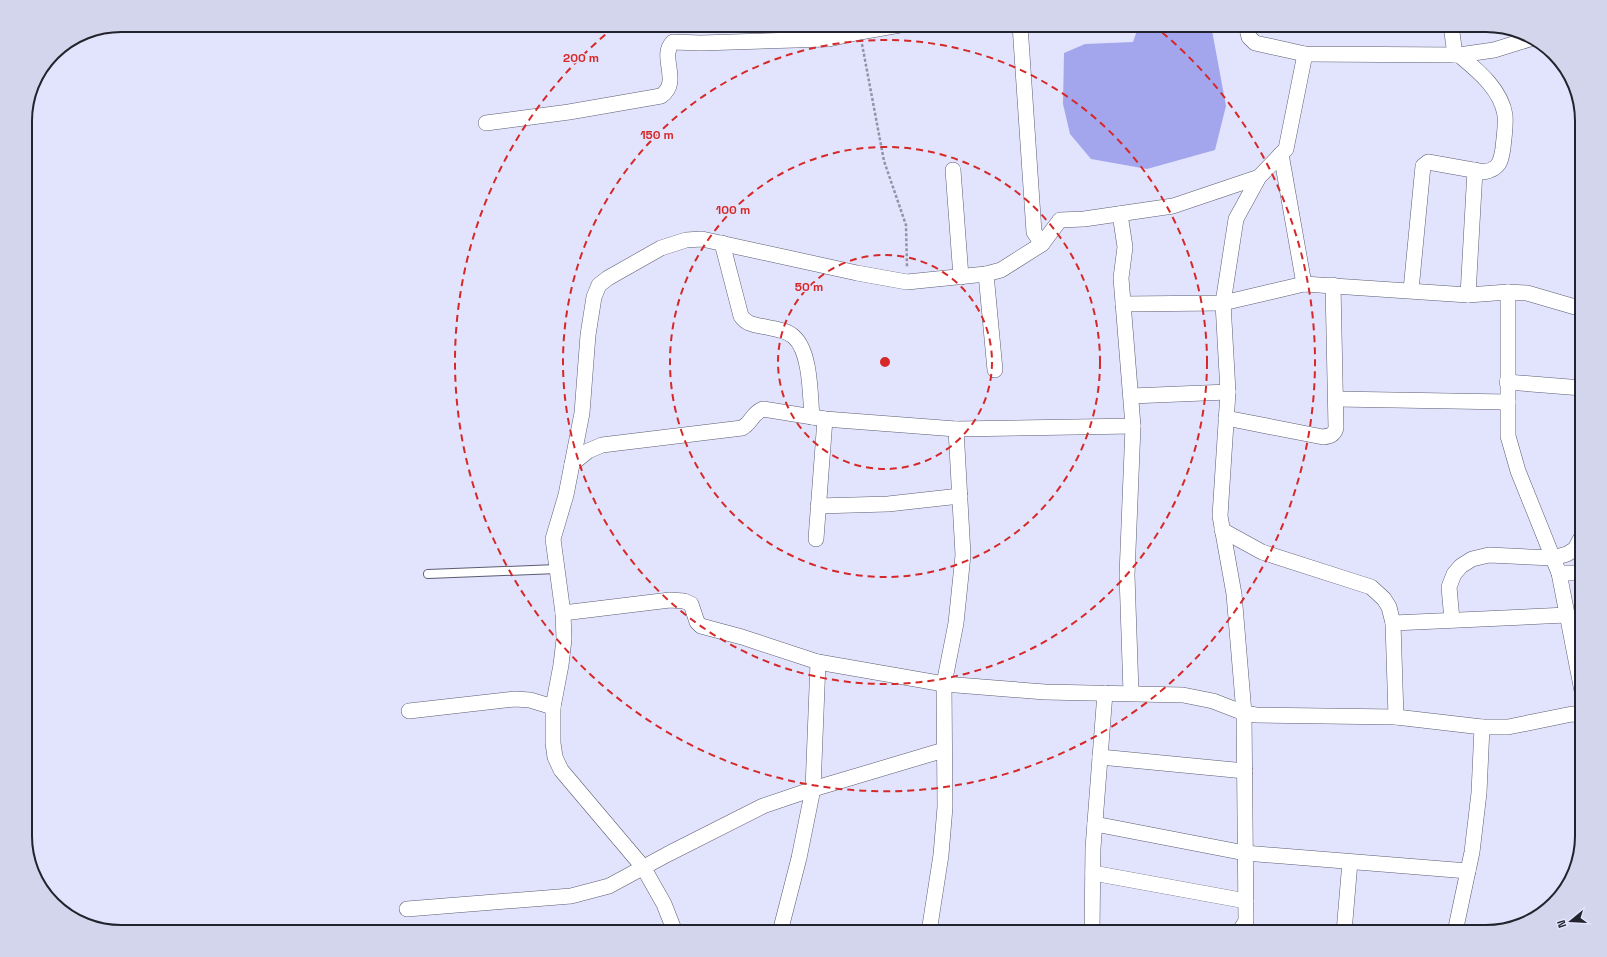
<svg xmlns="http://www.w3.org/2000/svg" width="1607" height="957" font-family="'Space Grotesk',sans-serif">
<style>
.water{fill:#a4a6ed}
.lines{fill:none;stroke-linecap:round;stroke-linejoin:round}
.service-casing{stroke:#5b5c72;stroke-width:10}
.minor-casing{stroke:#5b5c72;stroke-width:16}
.path{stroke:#9294a6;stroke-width:2.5;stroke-dasharray:3 2;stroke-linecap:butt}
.service{stroke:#fff;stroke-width:8}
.minor{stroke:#fff;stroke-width:15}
.ring{fill:none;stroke:#d62828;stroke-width:2;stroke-dasharray:7 5}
.rim{fill:none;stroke:#23232d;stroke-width:2}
.centre{fill:#d62828;stroke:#e2e4fd;stroke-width:2}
.ring-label{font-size:12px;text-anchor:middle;font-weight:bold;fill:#d62828;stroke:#e2e4fd;stroke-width:3;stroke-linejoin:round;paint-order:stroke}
</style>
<rect width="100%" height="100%" fill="#e2e4fd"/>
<!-- water -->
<path class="water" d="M 1139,25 L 1211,25 L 1226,106 L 1215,150 L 1147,169 L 1091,159 L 1070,134 L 1063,104 L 1064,53 L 1085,44 L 1133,42 Z"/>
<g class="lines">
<defs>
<path id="service" d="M 428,574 L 557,569"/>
<g id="minor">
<path d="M 1020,25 L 1034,232 L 1042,244"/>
<path d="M 1246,25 L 1249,37 L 1255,43 L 1305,54 L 1459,55 L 1494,50 L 1533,38"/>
<path d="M 1451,25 L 1455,55"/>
<path d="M 486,123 L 569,112 L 661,96 C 682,82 658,56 673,42 L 701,43 L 829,39 L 860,32 L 900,25"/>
<path d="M 1281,154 L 1304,284"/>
<path d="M 953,170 L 961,277"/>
<path d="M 1120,214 L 1125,247 L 1121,278 L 1133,426 L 1127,575 L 1131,693"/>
<path d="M 722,243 L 741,316 C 747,325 756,325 766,327 C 775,329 787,330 794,337 C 811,352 810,396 812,417"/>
<path d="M 986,274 L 995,370"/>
<path d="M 1411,290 L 1423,166 L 1428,162 L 1484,172 C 1499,169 1501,162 1503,148 C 1504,137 1506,126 1505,115 C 1501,89 1477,70 1459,55"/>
<path d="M 1508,292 L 1508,436 L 1518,471 L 1559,573 L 1582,691"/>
<path d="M 1468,295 L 1475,170"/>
<path d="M 1123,304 L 1223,303 L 1304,284 L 1468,295 L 1508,292 L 1527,293 L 1582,309"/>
<path d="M 1507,382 L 1582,388"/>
<path d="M 1131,396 L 1228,392"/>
<path d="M 1336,399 L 1508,402"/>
<path d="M 1226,418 L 1323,437 C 1330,436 1334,435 1336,428 L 1333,285"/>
<path d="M 572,464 L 588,451 L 602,445 L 742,428 C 752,423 751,414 763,409 L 825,419 L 956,429 L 1133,426"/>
<path d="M 818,506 L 888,504 L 960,496"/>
<path d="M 1222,530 L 1262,552 L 1371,587 L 1384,599 L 1389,607 L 1393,623 L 1396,717"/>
<path d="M 816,539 L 825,419"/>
<path d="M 1559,573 L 1582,573"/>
<path d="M 563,613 L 670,600 L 684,601 L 691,604 L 697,622 L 701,626 L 742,637 L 818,662 L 944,684 L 1045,692 L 1183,695 L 1213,701 L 1244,713 L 1256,715 L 1396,717 L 1482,727 L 1508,727 L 1572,714 L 1582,715"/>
<path d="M 1452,620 L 1449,587 L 1454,574 L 1461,566 L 1472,559 L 1489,555 L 1553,558 L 1567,554 L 1575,549 L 1582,536"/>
<path d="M 1393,623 L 1567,615"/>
<path d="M 409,711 L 515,699 L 530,700 L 553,707"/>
<path d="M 1100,757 L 1245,771"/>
<path d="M 1095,824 L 1245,853 L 1468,871"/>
<path d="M 1093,873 L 1246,901"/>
<path d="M 407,909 L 571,896 L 609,886 L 668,854 L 763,806 L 813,789 L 944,750"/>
<path d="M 675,932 L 664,904 L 643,867 L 561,770 L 555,757 L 553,743 L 553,707 L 561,665 L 564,639 L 563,613 L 553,539 L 566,495 L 582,413 L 588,335 L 594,297 L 599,285 L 608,278 L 661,248 L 686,240 L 702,239 L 857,273 L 907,282 L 986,274 L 1001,270 L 1042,244 L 1060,220 L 1084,219 L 1173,206 L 1259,177"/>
<path d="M 780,932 L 799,858 L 813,789 L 818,662"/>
<path d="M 929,932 L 941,855 L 945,807 L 944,684 L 956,623 L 963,555 L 956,429"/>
<path d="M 1092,932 L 1093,848 L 1105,693"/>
<path d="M 1239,932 L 1246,921 L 1244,713 L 1234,594 L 1220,516 L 1228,392 L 1223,303 L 1236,219 L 1259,177 L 1286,149 L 1305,54"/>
<path d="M 1344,932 L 1350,862"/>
<path d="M 1455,932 L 1472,852 L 1479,793 L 1482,727"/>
</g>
</defs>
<!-- service casing -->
<use href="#service" class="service-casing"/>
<!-- minor casing -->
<use href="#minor" class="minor-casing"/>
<!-- path -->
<path class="path" d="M 862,44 L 884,161 L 906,225 L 907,268"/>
<!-- service -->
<use href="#service" class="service"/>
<!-- minor -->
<use href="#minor" class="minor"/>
</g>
<!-- distance rings -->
<g class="ring">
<circle cx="885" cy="362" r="107"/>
<circle cx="885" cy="362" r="215"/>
<circle cx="885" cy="362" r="322"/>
<path d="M1153 25A430 430 0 1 1 617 25"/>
</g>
<!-- crop -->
<path d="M0 0H1607V957H0ZM121 32H1486A89 89 0 0 1 1575 121V836A89 89 0 0 1 1486 925H121A89 89 0 0 1 32 836V121A89 89 0 0 1 121 32Z" fill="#d3d5ec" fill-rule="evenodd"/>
<path class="rim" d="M121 32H1486A89 89 0 0 1 1575 121V836A89 89 0 0 1 1486 925H121A89 89 0 0 1 32 836V121A89 89 0 0 1 121 32Z"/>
<circle cx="885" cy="362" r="6" class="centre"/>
<g class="ring-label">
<text x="581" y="62">200 m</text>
<text x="657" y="139">150 m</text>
<text x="733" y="214">100 m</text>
<text x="809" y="291">50 m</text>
</g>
<!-- north arrow -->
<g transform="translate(1571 921) rotate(252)" stroke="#e2e4fd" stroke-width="3" paint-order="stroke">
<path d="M0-3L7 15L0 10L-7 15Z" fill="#23232d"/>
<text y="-6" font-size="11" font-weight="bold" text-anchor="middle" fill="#23232d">N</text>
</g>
</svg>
